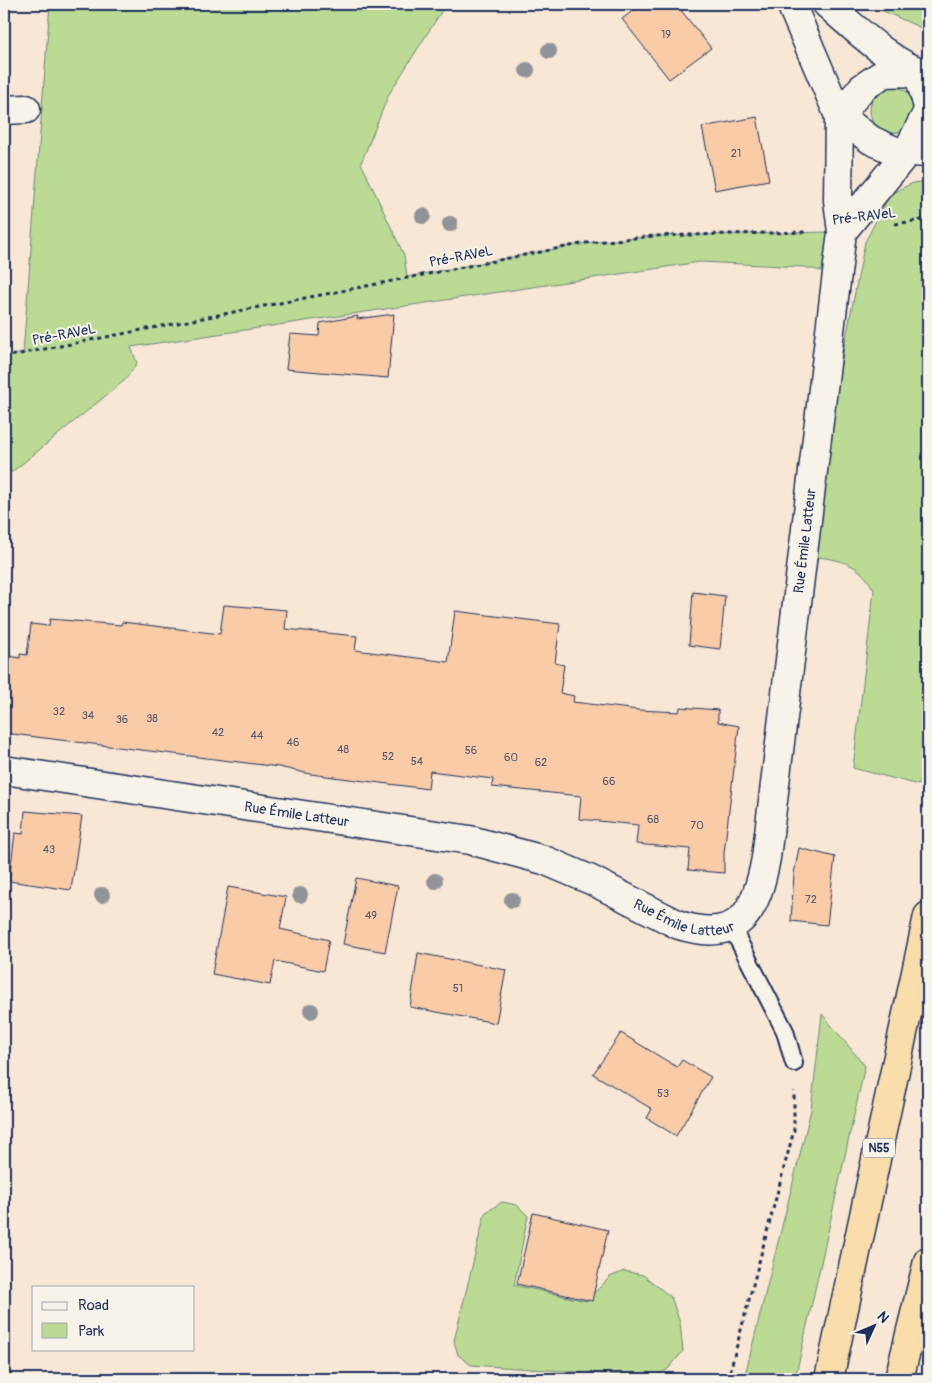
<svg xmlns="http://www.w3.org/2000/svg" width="932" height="1383" font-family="Pangolin,sans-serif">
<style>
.green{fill:#bbdb94;stroke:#6b8579}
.building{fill:#f9cca7;stroke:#1b2f5e}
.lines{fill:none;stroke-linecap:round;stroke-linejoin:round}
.service-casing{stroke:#1b2f5e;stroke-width:20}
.minor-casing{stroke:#1b2f5e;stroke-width:31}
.tertiary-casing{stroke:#1b2f5e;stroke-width:31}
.trunk-casing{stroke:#1b2f5e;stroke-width:31}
.path{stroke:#1b2f5e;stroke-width:3;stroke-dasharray:4 4;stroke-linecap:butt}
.service{stroke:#f7f3e8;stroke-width:16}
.minor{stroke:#f7f3e8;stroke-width:28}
.tertiary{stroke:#f7f3e8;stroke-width:28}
.trunk{stroke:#f9deab;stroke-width:28}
.tree{fill:#909499}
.labels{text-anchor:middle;stroke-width:4;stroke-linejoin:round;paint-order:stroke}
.number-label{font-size:11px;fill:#525670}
.shield{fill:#f7f3e8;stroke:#5d6a87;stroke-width:1}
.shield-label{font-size:12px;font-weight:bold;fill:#1b2f5e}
.street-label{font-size:14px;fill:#1b2f5e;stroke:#f7f3e8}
</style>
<rect width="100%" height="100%" fill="#f8e7d4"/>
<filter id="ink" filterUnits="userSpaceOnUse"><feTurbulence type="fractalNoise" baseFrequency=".02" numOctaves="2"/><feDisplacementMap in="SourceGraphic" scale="10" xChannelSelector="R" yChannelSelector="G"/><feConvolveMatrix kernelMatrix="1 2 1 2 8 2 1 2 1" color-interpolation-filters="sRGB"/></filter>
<g filter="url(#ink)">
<!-- green -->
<g class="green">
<path d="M 50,4 L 446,4 L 389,94 L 361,163 L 404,255 L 407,277 L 586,243 L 654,236 L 828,232 L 827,247 L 837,275 L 804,267 L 700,262 L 131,347 L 137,363 L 125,380 L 12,472 L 4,472 L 4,357 L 25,353 L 23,353 Z"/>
<path d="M 887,4 L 928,4 L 928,31 L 881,10 Z"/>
<circle cx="893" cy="110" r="23"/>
<path d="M 928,181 L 928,730 L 919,785 L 853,768 L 874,590 C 857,558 835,560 803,555 L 865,242 L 890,194 L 913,183 Z"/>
<path d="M 822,1014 L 865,1066 L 795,1379 L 744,1379 L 811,1110 Z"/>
<path d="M 502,1202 L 517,1205 L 528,1216 L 514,1285 L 586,1301 L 610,1277 L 624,1271 L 643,1275 L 671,1297 L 680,1323 L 683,1351 L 668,1369 L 654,1377 L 471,1365 L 458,1355 L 454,1341 L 485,1213 Z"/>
</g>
<!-- building -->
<g class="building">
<path d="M 642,4 L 676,4 L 711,48 L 669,79 L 622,19 Z"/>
<path d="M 757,117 L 769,180 L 715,190 L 702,127 Z"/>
<path d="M 394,314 L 388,378 L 286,369 L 290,334 L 319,336 L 320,323 L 358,316 L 357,319 Z"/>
<path d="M 693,592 L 725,596 L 720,649 L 689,645 Z"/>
<path d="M 224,605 L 287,610 L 285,629 L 357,636 L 355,650 L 448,662 L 455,611 L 560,624 L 555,663 L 564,665 L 560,693 L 574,696 L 573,702 L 638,710 L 679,712 L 680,707 L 718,710 L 718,722 L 739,726 L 724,853 L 724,873 L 688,870 L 690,849 L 636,844 L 638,825 L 579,819 L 581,796 L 492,787 L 493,779 L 430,771 L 428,789 L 310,774 L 279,767 L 4,733 L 4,655 L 20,658 L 20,654 L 27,655 L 31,624 L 49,626 L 50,619 L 121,625 L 122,622 L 220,634 Z"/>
<path d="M 25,811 L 82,816 L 71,890 L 9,881 L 15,833 L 23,834 Z"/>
<path d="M 799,848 L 835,857 L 827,925 L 791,921 L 794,874 Z"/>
<path d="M 356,878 L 398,886 L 385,952 L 343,944 Z"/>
<path d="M 228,887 L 286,897 L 280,929 L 329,940 L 323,971 L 275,961 L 270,985 L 212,974 Z"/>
<path d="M 418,953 L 506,970 L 496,1023 L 410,1007 Z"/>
<path d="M 621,1033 L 677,1067 L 682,1060 L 711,1077 L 676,1136 L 647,1118 L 652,1109 L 593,1074 Z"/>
<path d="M 533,1213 L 608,1230 L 592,1301 L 517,1284 Z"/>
</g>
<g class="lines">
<defs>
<path id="service" d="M 731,926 L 785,1031 L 794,1063"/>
<g id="minor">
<path d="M 4,110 L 26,109"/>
<path d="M 842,232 L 907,152 L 928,111"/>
<path id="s1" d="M 4,770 L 470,840 L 544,860 L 591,880 L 679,925 C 740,944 756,912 766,858 L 842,232 L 838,200 L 839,116 L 862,88 L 884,73 L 918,72 L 928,107"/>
</g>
<g id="tertiary">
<path d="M 791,4 L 839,116 L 871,140 L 895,151 L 928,153"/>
<path d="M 827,4 C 850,24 899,71 928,73"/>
</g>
<g id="trunk">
<path d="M 829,1379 L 928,916"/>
<path d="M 899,1379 L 928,1261"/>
</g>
</defs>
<!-- service casing -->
<use href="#service" class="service-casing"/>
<!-- minor casing -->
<use href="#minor" class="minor-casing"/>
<!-- tertiary casing -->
<use href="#tertiary" class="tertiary-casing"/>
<!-- trunk casing -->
<use href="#trunk" class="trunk-casing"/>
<!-- path -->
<g class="path">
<path d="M 895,224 L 928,219"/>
<path d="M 4,357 L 586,243 L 654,236 L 807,232"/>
<path d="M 728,1379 L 794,1130 L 794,1091"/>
</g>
<!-- service -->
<use href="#service" class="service"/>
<!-- minor -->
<use href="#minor" class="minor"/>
<!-- tertiary -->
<use href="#tertiary" class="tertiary"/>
<!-- trunk -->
<use href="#trunk" class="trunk"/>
</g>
<!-- trees -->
<g class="tree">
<circle cx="549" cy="51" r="8"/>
<circle cx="527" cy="70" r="8"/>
<circle cx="423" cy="216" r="8"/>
<circle cx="450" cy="224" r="8"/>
<circle cx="435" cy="881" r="8"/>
<circle cx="102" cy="895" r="8"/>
<circle cx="300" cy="895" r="8"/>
<circle cx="512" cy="900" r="8"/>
<circle cx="311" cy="1011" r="8"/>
</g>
</g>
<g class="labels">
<!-- number labels -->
<g class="number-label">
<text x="666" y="38">19</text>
<text x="736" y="157">21</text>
<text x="59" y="715">32</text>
<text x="88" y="719">34</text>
<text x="152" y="722">38</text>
<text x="122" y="723">36</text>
<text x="218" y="736">42</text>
<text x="257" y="739">44</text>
<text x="293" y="746">46</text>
<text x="343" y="753">48</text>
<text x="471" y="754">56</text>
<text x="388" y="760">52</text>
<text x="511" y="761">60</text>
<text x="417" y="765">54</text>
<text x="541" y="766">62</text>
<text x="609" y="785">66</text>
<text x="653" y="823">68</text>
<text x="697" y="829">70</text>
<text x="49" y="853">43</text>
<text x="811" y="903">72</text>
<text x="371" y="919">49</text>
<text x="458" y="992">51</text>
<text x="663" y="1097">53</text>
</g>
<!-- shield labels -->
<rect class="shield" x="863" y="1138.5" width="32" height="19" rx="4"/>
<g class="shield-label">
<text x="879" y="1152">N55</text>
</g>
<!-- street labels -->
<g class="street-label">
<text transform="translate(864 216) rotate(-7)" y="5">Pré-RAVeL</text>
<text transform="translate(461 256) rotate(-11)" y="5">Pré-RAVeL</text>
<text transform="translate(64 334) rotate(-11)" y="5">Pré-RAVeL</text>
<text dy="5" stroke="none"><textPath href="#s1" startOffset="1150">Rue Émile Latteur</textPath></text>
<text dy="5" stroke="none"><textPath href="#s1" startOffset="296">Rue Émile Latteur</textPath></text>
<text dy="5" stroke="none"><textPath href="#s1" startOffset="701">Rue Émile Latteur</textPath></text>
</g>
</g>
<!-- margin -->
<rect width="932" height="1383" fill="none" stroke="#f7f3e8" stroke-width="20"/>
<rect x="10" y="10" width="912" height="1363" fill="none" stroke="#1b2f5e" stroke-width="2" filter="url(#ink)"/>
<!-- legend -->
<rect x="32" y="1286" width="162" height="65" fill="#f7f3e8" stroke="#9fa5b1"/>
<rect x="42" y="1302" width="25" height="8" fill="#f7f3e8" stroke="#9fa5b1"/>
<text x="78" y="1310" font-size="15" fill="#1b2f5e">Road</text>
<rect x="42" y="1323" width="25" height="15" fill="#bbdb94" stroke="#9fa5b1"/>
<text x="78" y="1336" font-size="15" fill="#1b2f5e">Park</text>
<!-- north arrow -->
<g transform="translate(874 1326) rotate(46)" stroke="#f7f3e8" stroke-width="4" paint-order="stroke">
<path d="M0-4L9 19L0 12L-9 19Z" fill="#1b2f5e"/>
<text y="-8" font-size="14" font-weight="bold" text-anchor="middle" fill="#1b2f5e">N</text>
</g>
</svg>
